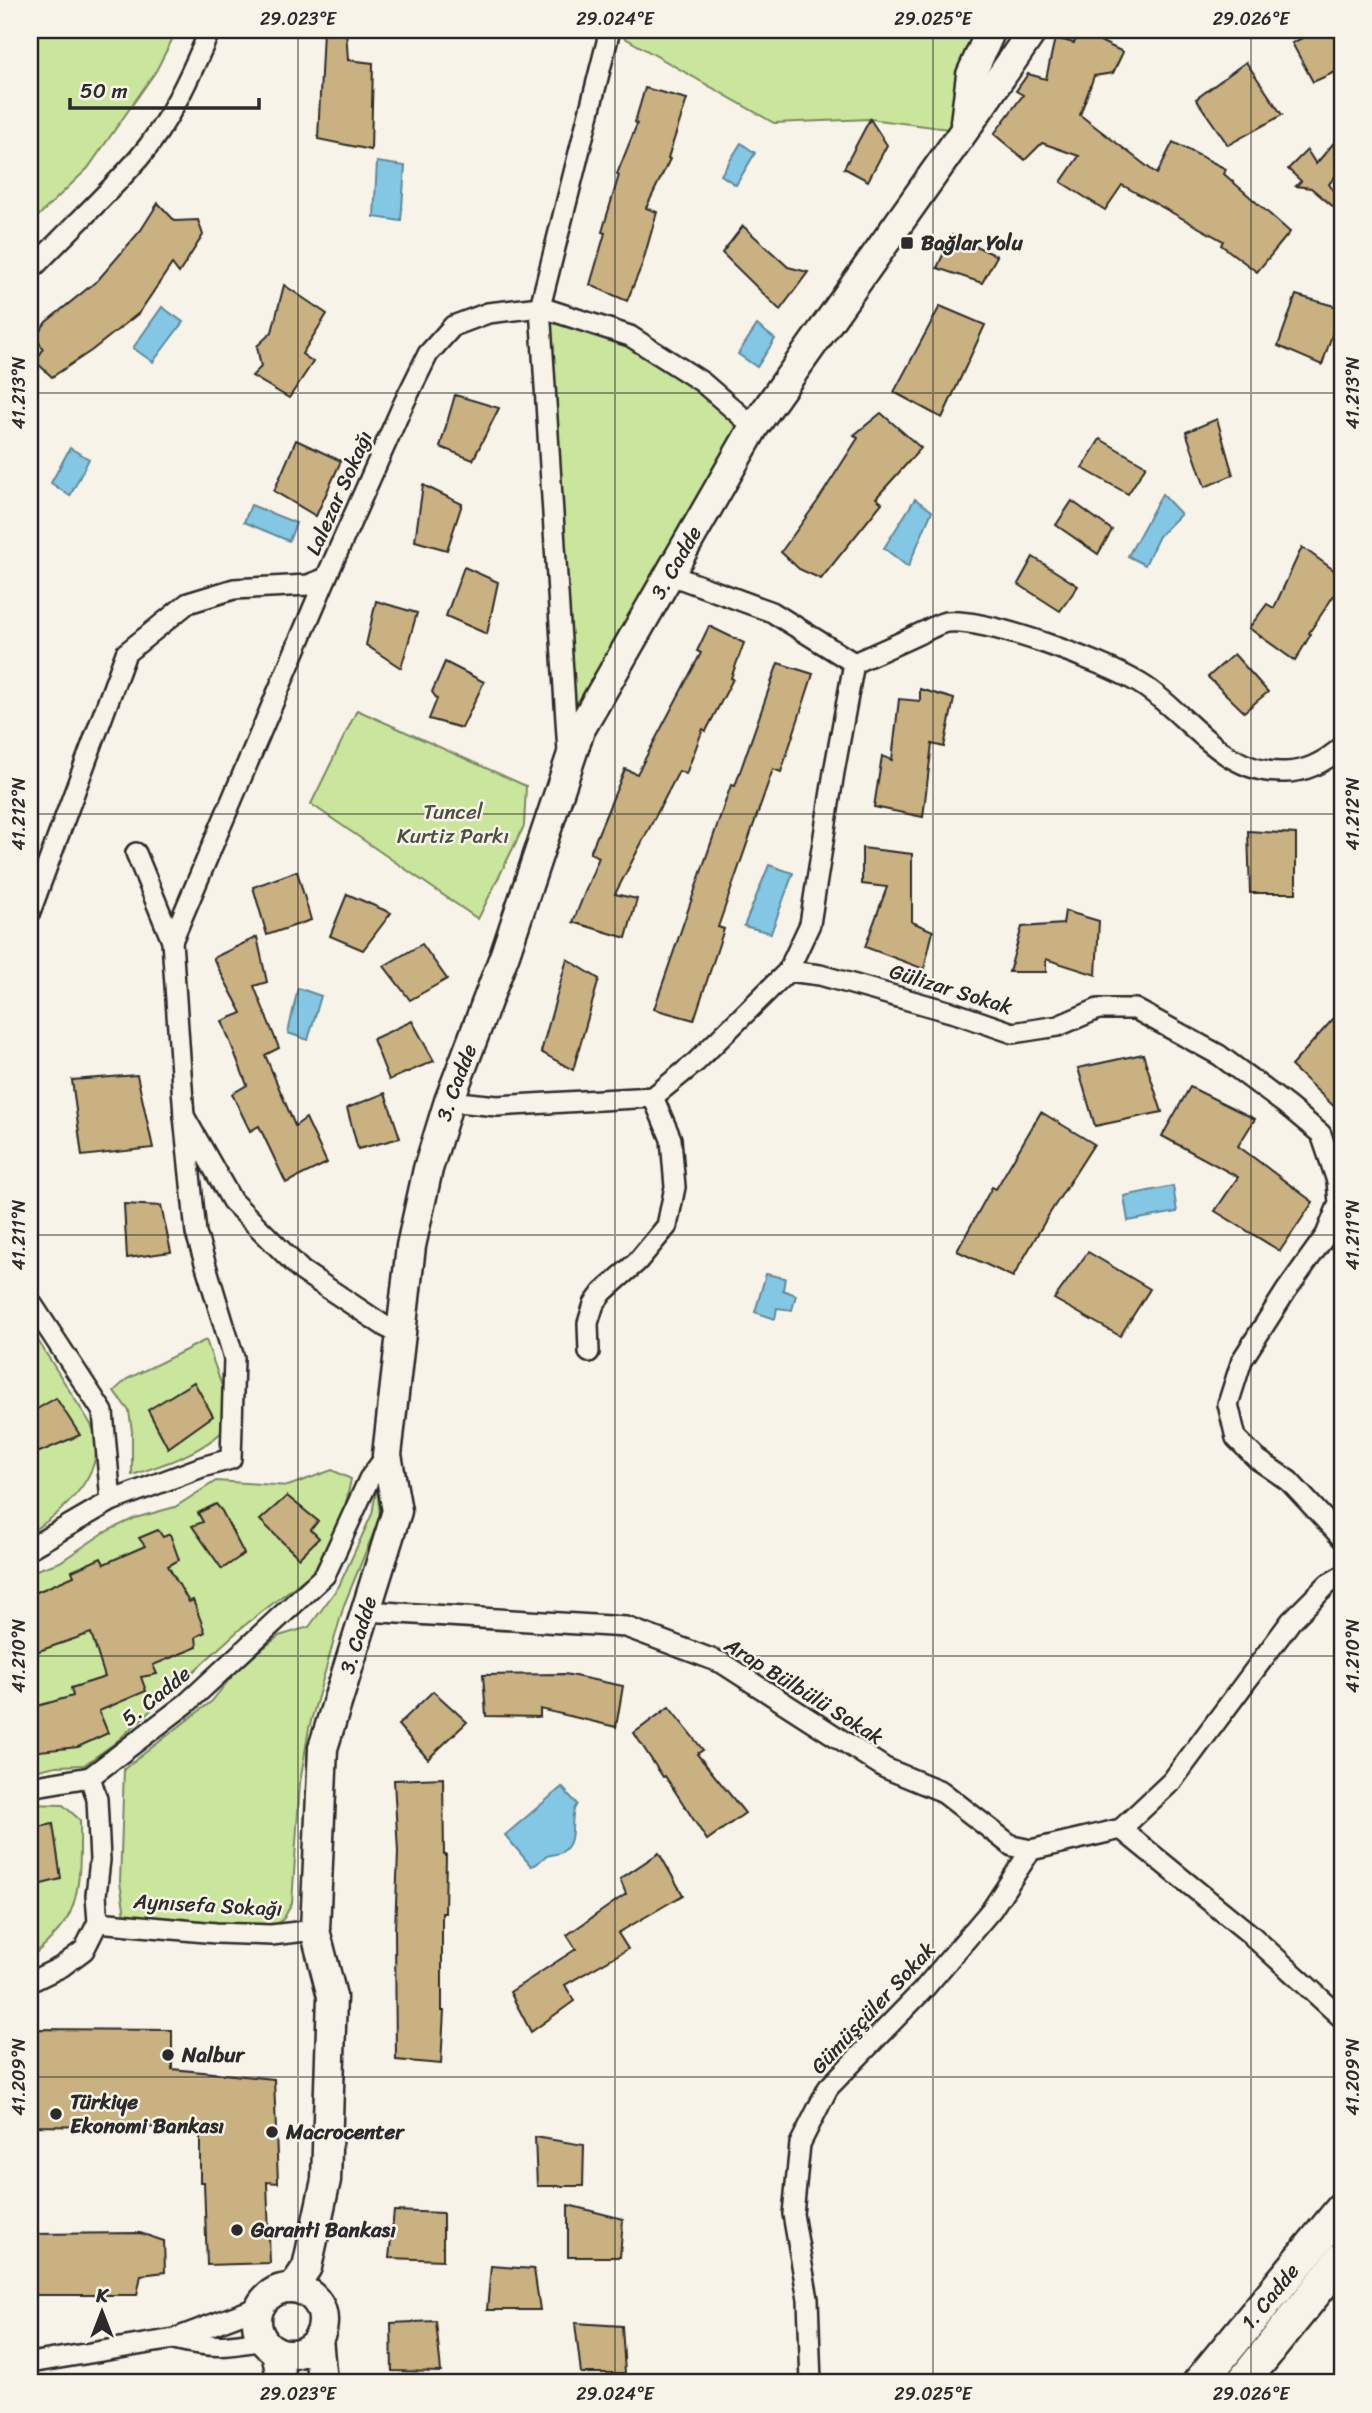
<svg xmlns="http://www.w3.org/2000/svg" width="1372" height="2413" font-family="Sriracha,sans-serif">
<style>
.green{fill:#cae59c;stroke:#7a8864;stroke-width:2}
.water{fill:#83c7e4;stroke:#60899a;stroke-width:2}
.building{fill:#cab181;stroke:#2b2b2b;stroke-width:2}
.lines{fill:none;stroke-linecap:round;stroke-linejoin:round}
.minor-casing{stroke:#2b2b2b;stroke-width:24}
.secondary-casing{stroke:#2b2b2b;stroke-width:33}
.primary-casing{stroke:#2b2b2b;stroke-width:37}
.minor{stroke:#f7f3e8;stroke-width:19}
.secondary{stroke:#f7f3e8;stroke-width:28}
.primary{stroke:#f7f3e8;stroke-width:32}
.ticks{fill:none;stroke:#2b2b2b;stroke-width:2;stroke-opacity:0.45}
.poi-dot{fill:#2b2b2b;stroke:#f7f3e8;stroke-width:2.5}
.labels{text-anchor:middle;stroke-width:5;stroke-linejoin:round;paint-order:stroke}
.poi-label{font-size:21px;font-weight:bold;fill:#2b2b2b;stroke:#f7f3e8;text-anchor:start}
.street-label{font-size:21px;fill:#2b2b2b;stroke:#f7f3e8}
.park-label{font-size:21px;fill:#4b5042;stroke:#f7f3e8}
.neatline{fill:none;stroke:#2b2b2b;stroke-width:2.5}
.ticks-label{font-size:18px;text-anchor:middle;fill:#2b2b2b}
</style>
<rect width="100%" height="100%" fill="#f7f3e8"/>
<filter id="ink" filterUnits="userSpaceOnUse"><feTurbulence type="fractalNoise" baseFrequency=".0143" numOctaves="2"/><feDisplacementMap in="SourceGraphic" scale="14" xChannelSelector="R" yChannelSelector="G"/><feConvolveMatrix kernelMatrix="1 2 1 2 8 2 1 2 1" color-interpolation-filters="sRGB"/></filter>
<g filter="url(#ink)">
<!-- green -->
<g class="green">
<path d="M 30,30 L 177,30 L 156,71 L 88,168 L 30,224 Z"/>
<path d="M 611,30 L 991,30 L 964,131 L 870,119 L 774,123 Z"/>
<path d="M 540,307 L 630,336 L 754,427 L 569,764 Z"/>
<path d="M 357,710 L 526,786 L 524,826 L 478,919 L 311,804 Z"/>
<path d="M 30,1328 C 45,1352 61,1377 76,1401 C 82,1411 92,1423 95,1434 C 105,1475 61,1515 30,1532 Z"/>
<path d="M 206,1340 L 225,1395 L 222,1432 C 196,1455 165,1464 132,1475 L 132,1431 L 129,1411 L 114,1391 L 127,1379 Z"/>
<path d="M 332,1470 L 351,1479 L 341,1527 L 312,1573 L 240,1629 L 115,1743 L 84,1765 L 56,1766 L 30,1772 L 30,1572 L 60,1562 L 105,1532 L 135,1518 L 175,1507 L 216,1481 L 288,1486 Z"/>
<path d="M 377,1486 L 380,1517 L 344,1605 L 309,1728 L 300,1783 L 292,1903 L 284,1918 L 275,1926 L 193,1923 L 125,1915 L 120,1882 L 124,1769 L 212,1701 L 240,1666 L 279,1636 L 309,1627 L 339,1586 L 372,1514 Z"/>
<path d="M 30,1804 L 63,1805 L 80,1820 C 80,1847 82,1888 70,1913 C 64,1927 42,1949 30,1957 Z"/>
</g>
<!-- water -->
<g class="water">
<path d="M 741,143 L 755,153 L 736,185 L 721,175 Z"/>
<path d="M 377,162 L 405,166 L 401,221 L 374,217 Z"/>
<path d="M 162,307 L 183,322 L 153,362 L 133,348 Z"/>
<path d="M 757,325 L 775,339 L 757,367 L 738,354 Z"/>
<path d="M 70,448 L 89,459 L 70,496 L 51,483 Z"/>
<path d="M 1162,494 L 1181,514 L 1159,536 L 1145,565 L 1128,556 Z"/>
<path d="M 915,499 L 932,511 L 908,567 L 884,548 Z"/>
<path d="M 251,505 L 296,523 L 289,541 L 244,522 Z"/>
<path d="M 769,865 L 793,873 L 771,933 L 744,926 Z"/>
<path d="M 298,988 L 321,996 L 308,1040 L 288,1033 Z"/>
<path d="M 1173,1186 L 1177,1212 L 1128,1221 L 1124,1196 Z"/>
<path d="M 766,1274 L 785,1278 L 783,1290 L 796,1295 L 792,1310 L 777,1308 L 775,1319 L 755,1312 Z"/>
<path d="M 562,1787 L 577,1804 C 567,1817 579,1841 562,1852 C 557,1855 550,1854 545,1857 C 538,1861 539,1865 531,1866 L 505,1835 Z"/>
</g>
<!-- building -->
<g class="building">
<path d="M 323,30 L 346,30 L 348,60 L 373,63 L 371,150 L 318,139 Z"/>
<path d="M 1318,30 L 1342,30 L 1342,69 L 1313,82 L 1292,43 Z"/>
<path d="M 1081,32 L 1123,52 L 1113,73 L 1094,76 L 1080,115 L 1157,174 L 1173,142 L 1226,169 L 1224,174 L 1290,232 L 1257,272 L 1221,245 L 1223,241 L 1122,185 L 1105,210 L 1061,182 L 1079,156 L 1042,143 L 1025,160 L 994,134 L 1023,95 L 1016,91 L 1028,74 L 1046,79 L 1055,38 L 1074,43 Z"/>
<path d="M 1246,62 L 1282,115 L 1228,145 L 1196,99 Z"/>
<path d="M 645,88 L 687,99 L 668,158 L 670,159 L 646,208 L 657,212 L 642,265 L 627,301 L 590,285 L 605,233 L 602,232 L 619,175 L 617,174 L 637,124 L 635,122 Z"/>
<path d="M 870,119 L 887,145 L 868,181 L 844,168 Z"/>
<path d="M 1342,133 L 1342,168 L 1329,184 L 1342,205 L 1342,214 L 1311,188 L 1296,186 L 1301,181 L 1288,169 L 1307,150 L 1316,164 Z"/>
<path d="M 158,203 L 175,221 L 198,220 L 203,235 L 179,273 L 172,264 L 139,313 L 91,351 L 52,377 L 36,362 L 43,349 L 36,337 L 46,322 L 98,280 L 141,230 Z"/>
<path d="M 743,226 L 788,267 L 808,272 L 780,310 L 722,253 Z"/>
<path d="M 952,235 L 997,256 L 982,283 L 937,268 Z"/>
<path d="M 284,285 L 327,314 L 302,354 L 313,362 L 289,398 L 252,376 L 261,367 L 257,346 L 272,332 Z"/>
<path d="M 1296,295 L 1341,308 L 1322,365 L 1278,346 Z"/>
<path d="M 940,306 L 985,325 L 942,418 L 894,392 Z"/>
<path d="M 455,395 L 499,408 L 473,460 L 440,447 Z"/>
<path d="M 881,413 L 921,448 L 876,498 L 882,503 L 821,579 L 799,569 L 781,552 L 817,502 L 858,438 L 854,435 Z"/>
<path d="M 1217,419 L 1233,475 L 1205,487 L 1186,432 Z"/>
<path d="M 1100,439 L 1146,466 L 1128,494 L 1082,468 Z"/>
<path d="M 296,440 L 341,461 L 316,516 L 274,491 Z"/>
<path d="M 423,485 L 462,504 L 447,550 L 415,541 Z"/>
<path d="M 1072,501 L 1112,530 L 1098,554 L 1056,525 Z"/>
<path d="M 1302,547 L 1342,576 L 1342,583 L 1309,633 L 1311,634 L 1295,661 L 1249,628 L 1267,604 L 1274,608 Z"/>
<path d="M 1033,557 L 1078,586 L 1060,611 L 1018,584 Z"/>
<path d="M 464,567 L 498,582 L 487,634 L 446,616 Z"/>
<path d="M 376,601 L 417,613 L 401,668 L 366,645 Z"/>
<path d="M 709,626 L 744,643 L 731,678 L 733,679 L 706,731 L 703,729 L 686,774 L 679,771 L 615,894 L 637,899 L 626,938 L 573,922 L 599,857 L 590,853 L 625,769 L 637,774 L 701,653 L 697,651 Z"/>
<path d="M 1234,654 L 1268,692 L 1244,712 L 1208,677 Z"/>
<path d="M 445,662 L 484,682 L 462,728 L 429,719 L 437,699 L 432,692 Z"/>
<path d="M 778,663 L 813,674 L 781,772 L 773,769 L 718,927 L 724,929 L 694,1020 L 654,1009 L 731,785 L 735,786 Z"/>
<path d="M 920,689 L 954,699 L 944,747 L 932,744 L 923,817 L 874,807 L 882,756 L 892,760 L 899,699 L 920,701 Z"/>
<path d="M 1248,831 L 1296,834 L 1296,893 L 1250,893 Z"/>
<path d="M 862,848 L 912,854 L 912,922 L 933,931 L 924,969 L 865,947 L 887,887 L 862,884 Z"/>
<path d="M 297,871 L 311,920 L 267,935 L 253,887 Z"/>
<path d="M 347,894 L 391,913 L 363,950 L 330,936 Z"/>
<path d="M 1065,911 L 1099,921 L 1096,975 L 1046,959 L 1046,972 L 1009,972 L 1022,927 L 1063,924 Z"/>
<path d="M 257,937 L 267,982 L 254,986 L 279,1048 L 265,1055 L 295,1126 L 306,1118 L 327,1163 L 286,1183 L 259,1126 L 250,1131 L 232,1094 L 247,1085 L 222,1021 L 242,1013 L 213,958 Z"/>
<path d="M 422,944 L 447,979 L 410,1000 L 384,966 Z"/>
<path d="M 567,959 L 599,979 L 573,1070 L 541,1052 Z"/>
<path d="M 1342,1009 L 1342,1114 L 1291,1066 Z"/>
<path d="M 412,1021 L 434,1061 L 389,1080 L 373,1039 Z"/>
<path d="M 1143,1054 L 1162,1112 L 1095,1126 L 1078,1068 Z"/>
<path d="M 137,1075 L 153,1148 L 82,1156 L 72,1080 Z"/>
<path d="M 1190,1087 L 1255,1119 L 1238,1146 L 1313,1202 L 1280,1251 L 1215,1211 L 1238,1177 L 1162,1136 Z"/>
<path d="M 385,1093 L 400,1138 L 358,1149 L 347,1108 Z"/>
<path d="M 1041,1112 L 1094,1144 L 1048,1216 L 1013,1277 L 957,1251 L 992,1187 L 996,1189 Z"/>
<path d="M 124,1204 L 161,1206 L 171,1252 L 127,1258 Z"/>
<path d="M 1088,1252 L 1150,1289 L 1120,1336 L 1054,1299 Z"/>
<path d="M 194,1382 L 213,1416 L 168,1448 L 148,1410 Z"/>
<path d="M 56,1398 L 80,1435 L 30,1456 L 30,1413 Z"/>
<path d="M 287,1496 L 318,1521 L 311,1530 L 319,1538 L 299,1558 L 260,1520 Z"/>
<path d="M 216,1504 L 222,1511 L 244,1554 L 222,1569 L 192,1526 L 203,1522 L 198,1513 Z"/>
<path d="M 158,1530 L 163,1537 L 170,1534 L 179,1560 L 168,1566 L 189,1602 L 193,1600 L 205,1632 L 196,1637 L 197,1647 L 153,1665 L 157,1674 L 141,1677 L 146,1691 L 99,1711 L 108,1733 L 78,1747 L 30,1752 L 30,1708 L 73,1696 L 71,1688 L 105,1677 L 91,1633 L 30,1654 L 30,1595 L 74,1576 L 72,1571 L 101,1558 L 104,1564 L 145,1546 L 139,1538 Z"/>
<path d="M 565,1674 L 623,1686 L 616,1727 L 540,1709 L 540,1717 L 486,1716 L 483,1675 Z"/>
<path d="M 433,1691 L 467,1722 L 428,1759 L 398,1725 Z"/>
<path d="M 669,1707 L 703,1750 L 697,1754 L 745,1813 L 707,1840 L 665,1776 L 663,1777 L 634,1733 Z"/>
<path d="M 443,1778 L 444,1854 L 446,1854 L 445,1913 L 442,1913 L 442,2011 L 444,2011 L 441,2064 L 396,2060 L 395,1930 L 398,1852 L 394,1780 Z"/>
<path d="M 53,1824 L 61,1879 L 30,1887 L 30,1829 Z"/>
<path d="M 659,1853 L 683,1895 L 618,1933 L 628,1949 L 565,1985 L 574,2001 L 531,2032 L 510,1992 L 576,1949 L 567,1935 L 626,1894 L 620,1879 Z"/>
<path d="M 30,2029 L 172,2030 L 172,2069 L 274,2079 L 278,2183 L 267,2182 L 270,2263 L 207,2265 L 204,2182 L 200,2182 L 200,2128 L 30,2126 Z"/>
<path d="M 535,2137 L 584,2145 L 583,2186 L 537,2186 Z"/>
<path d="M 568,2205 L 623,2219 L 620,2257 L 568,2257 Z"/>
<path d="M 394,2211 L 443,2213 L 443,2260 L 389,2258 Z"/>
<path d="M 140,2233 L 164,2241 L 165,2272 L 141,2275 L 137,2295 L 30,2295 L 30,2234 Z"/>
<path d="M 491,2266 L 534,2269 L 540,2310 L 487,2310 Z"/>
<path d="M 436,2321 L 441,2372 L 392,2371 L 391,2323 Z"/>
<path d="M 575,2323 L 622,2326 L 625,2373 L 581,2373 Z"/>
</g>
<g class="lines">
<defs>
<g id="minor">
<path d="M 30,271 C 66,233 105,197 139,158 C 169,123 192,72 210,30"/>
<path d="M 668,574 L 772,612 L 854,663 L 834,772 L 810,924 L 788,971"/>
<path d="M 854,663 C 877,653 900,643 923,632 C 930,629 939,623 947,622 C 987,618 1104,662 1139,683 C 1189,713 1221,775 1285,772 C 1308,772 1326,761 1342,747"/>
<path d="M 568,752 L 540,307 L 610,30"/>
<path d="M 136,853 L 172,941"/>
<path d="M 30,912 L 126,653 L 188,603 L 234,589 L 308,585 L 326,578 L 402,407 L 428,354 L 453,326 L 488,313 L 540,307 L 630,336 L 702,382 L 754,427"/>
<path d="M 449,1101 L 497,1106 L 653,1097 L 696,1062 L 788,971 L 820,975 L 958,1014 L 1013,1033 L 1058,1026 L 1098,1009 L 1135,1009 L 1219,1055 L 1286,1105 L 1321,1134 L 1337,1181 L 1339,1203 L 1326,1235 L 1286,1291 L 1242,1360 L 1228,1404 L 1236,1438 L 1257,1459 L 1289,1481 L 1342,1538"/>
<path d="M 184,1116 L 172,941 L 326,578"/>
<path d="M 30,1301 L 103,1412 L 111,1501"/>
<path d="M 589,1352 L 588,1323 L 594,1304 L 603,1292 L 637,1262 L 667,1226 L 675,1187 L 671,1139 L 653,1097"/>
<path d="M 30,1548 L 111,1501 L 202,1467 L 231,1459 L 234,1358 L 196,1233 L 184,1116 L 232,1201 L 302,1271 L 386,1327 L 402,1335"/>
<path d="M 366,1611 L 626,1627 L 722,1663 L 885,1768 L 941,1791 L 1012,1846 L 1031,1850 L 1121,1829 L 1172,1781 L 1291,1621 L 1328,1584 L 1342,1576"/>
<path d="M 30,1787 L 90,1777"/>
<path d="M 1121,1829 L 1250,1934 L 1342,2018"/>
<path d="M 98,1922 L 216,1933 L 271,1935 L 315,1930"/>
<path d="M 30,1982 L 61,1967 L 84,1950 L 98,1922 L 96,1895 L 100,1860 L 97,1799 L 90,1777 L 187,1703 L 325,1575 L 369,1479 L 387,1455"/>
<path d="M 174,2339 C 211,2348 225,2347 263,2340"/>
<path d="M 30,2363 L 174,2339 L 259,2307"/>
<path d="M 811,2383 L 808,2299 L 793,2214 L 800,2144 L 828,2088 L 923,1990 L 992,1909 L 1031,1850"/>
</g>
<g id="secondary">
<path d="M 965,122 L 971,75 L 991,30"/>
<path id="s1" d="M 293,2288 L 307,2267 L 326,2180 L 332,1996 L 315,1930 L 323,1748 L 397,1511 L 387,1455 L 411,1246 L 428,1169 L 449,1101 L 505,954 L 580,730 L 754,427 L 964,131 L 1033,30"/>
<circle cx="290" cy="2321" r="33"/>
<path d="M 318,2338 L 322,2383"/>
<path d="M 276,2351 L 282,2383"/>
</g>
<g id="primary">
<path id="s2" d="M 1199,2383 L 1342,2209"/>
<path d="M 1242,2383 L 1342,2259"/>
</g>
</defs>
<!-- minor casing -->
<use href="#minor" class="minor-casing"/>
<!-- secondary casing -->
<use href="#secondary" class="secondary-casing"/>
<!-- primary casing -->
<use href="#primary" class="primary-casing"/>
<!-- minor -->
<use href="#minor" class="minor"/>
<!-- secondary -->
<use href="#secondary" class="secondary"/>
<!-- primary -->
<use href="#primary" class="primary"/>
</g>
</g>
<!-- ticks -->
<path class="ticks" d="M 298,30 L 298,2383M 615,30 L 615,2383M 933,30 L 933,2383M 1251,30 L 1251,2383M 30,393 L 1342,393M 30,814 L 1342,814M 30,1235 L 1342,1235M 30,1656 L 1342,1656M 30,2077 L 1342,2077"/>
<!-- markers -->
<g class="poi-dot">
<rect x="900" y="236" width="14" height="14" rx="3.5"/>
<circle cx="168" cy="2055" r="7"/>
<circle cx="56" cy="2114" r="7"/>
<circle cx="272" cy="2132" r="7"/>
<circle cx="237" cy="2230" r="7"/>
</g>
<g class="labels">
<!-- poi labels -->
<g class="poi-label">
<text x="921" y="250">Bağlar Yolu</text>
<text x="182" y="2062">Nalbur</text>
<text x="70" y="2109">Türkiye<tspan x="70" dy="24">Ekonomi Bankası</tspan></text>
<text x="286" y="2139">Macrocenter</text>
<text x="251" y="2237">Garanti Bankası</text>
</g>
<!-- street labels -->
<g class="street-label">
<text transform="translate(339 493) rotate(-66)" y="7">Lalezar Sokağı</text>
<text dy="7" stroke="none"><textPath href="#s1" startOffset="1801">3. Cadde</textPath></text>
<text transform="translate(951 989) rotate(17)" y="7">Gülizar Sokak</text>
<text dy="7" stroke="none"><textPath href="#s1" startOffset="1234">3. Cadde</textPath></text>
<text dy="7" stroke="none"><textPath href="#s1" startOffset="667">3. Cadde</textPath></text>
<text transform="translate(804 1691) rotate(32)" y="7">Arap Bülbülü Sokak</text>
<text transform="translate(156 1696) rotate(-39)" y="7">5. Cadde</text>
<text transform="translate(208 1905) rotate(3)" y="7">Aynısefa Sokağı</text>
<text transform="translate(873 2008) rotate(-47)" y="7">Gümüşçüler Sokak</text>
<text dy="7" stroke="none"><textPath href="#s2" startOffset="112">1. Cadde</textPath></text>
</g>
<!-- park labels -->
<g class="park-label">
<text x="453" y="819">Tuncel<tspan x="453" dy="24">Kurtiz Parkı</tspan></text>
</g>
</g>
<!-- margin -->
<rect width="1372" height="2413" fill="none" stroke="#f7f3e8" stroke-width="77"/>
<!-- north arrow -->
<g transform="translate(102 2312)" stroke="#f7f3e8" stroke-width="5" paint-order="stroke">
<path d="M0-5L12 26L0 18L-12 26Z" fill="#2b2b2b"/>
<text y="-10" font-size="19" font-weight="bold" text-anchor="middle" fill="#2b2b2b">K</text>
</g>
<!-- scale -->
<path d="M70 98v10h189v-10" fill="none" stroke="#2b2b2b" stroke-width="3.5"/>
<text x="80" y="98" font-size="21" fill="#2b2b2b" stroke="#f7f3e8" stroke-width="5" paint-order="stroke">50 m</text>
<rect x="38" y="38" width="1296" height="2336" class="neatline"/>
<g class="ticks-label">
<text x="298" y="25">29.023°E</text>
<text x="615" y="25">29.024°E</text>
<text x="933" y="25">29.025°E</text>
<text x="1251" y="25">29.026°E</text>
<text transform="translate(19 393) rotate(-90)" y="6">41.213°N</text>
<text transform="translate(1353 393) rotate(-90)" y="6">41.213°N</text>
<text transform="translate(19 814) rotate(-90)" y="6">41.212°N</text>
<text transform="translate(1353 814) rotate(-90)" y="6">41.212°N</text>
<text transform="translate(19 1235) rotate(-90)" y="6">41.211°N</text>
<text transform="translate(1353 1235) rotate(-90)" y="6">41.211°N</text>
<text transform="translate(19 1656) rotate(-90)" y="6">41.210°N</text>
<text transform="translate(1353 1656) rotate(-90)" y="6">41.210°N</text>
<text transform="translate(19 2077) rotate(-90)" y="6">41.209°N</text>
<text transform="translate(1353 2077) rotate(-90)" y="6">41.209°N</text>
<text x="298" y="2400">29.023°E</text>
<text x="615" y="2400">29.024°E</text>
<text x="933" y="2400">29.025°E</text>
<text x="1251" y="2400">29.026°E</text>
</g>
</svg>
